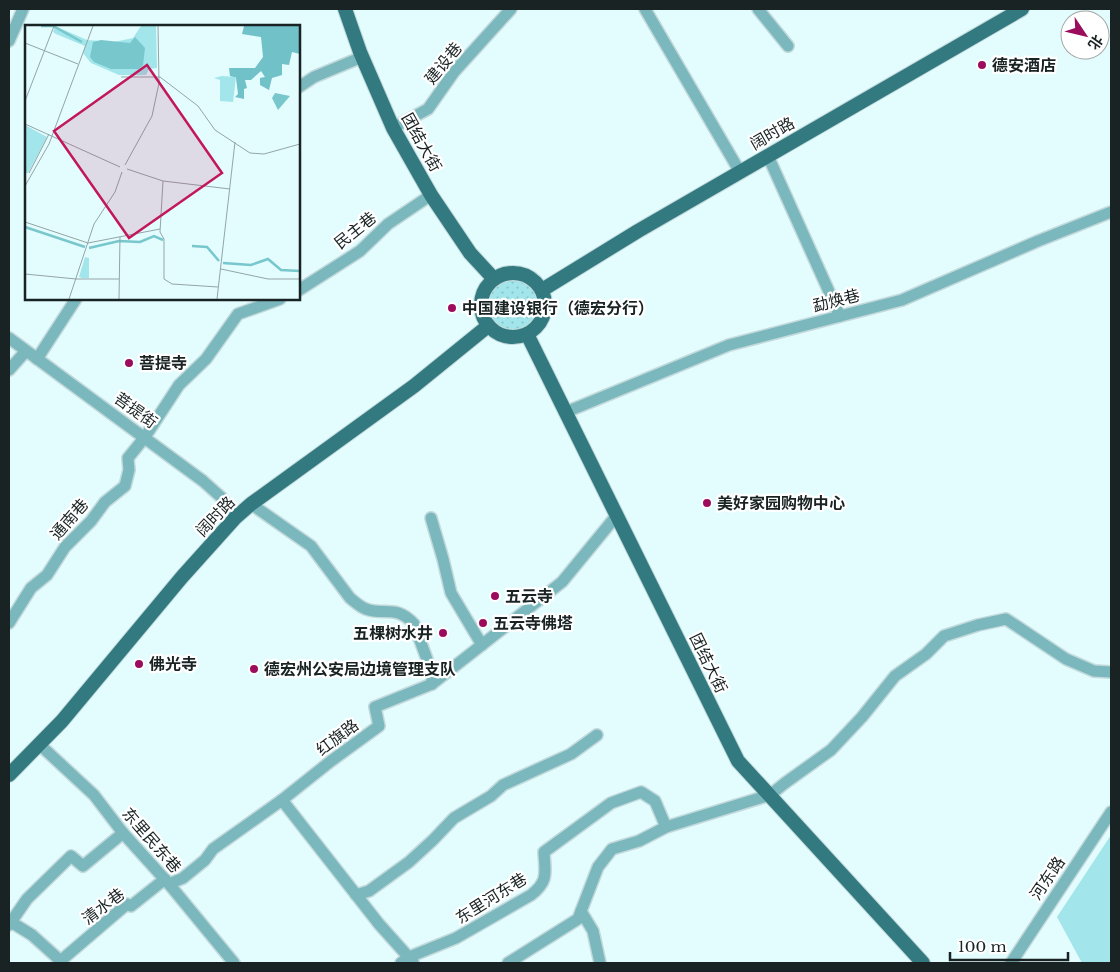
<svg xmlns="http://www.w3.org/2000/svg" width="1120" height="972" font-family="'Libre Baskerville','Noto Sans SC',serif">
<style>
.grass{fill:url(#grass-dots)}
.green{fill:#a2e5ea}
.lines{fill:none;stroke-linecap:round;stroke-linejoin:round}
.minor-casing{stroke:#c3d9db;stroke-width:14}
.major-casing{stroke:#c3d9db;stroke-width:16}
.minor{stroke:#7bb8bd;stroke-width:11}
.major{stroke:#327a80;stroke-width:14}
.poi-dot{fill:#9b0d5c;stroke:#fff;stroke-width:2}
.labels{text-anchor:middle;stroke-width:4.5;stroke-linejoin:round;paint-order:stroke}
.street-label{font-size:16px;fill:#1a2324;stroke:#fff}
.poi-label{font-size:16px;font-weight:bold;fill:#1a2324;stroke:#fff;text-anchor:start}
.inset-river{fill:none;stroke:#77c7cd;stroke-width:2.5}
.inset-road{fill:none;stroke:#93a5a7;stroke-width:1}
.view{fill:#c2185b;fill-opacity:0.15;stroke:#c2185b;stroke-width:2.5}
.inset-edge{fill:none;stroke:#1a2324;stroke-width:2.5}
</style>
<defs>
<pattern id="grass-dots" width="8" height="8" patternUnits="userSpaceOnUse" patternTransform="scale(1.25)"><rect width="8" height="8" fill="#a2e5ea"/><path d="M2 2h.1M6 6h.1" fill="none" stroke="#8bc4c9" stroke-width="1.8" stroke-linecap="round"/></pattern>
</defs>
<rect width="100%" height="100%" fill="#e3fcfe"/>
<!-- grass -->
<circle class="grass" cx="513" cy="305" r="25"/>
<!-- green -->
<path class="green" d="M 1111,835 L 1111,963 L 1082,963 L 1057,917 Z"/>
<g class="lines">
<defs>
<g id="minor">
<path d="M 645,9 L 740,172"/>
<path d="M 758,9 L 788,46"/>
<path d="M 9,41 L 23,9"/>
<path d="M 299,87 L 314,77 L 362,57"/>
<path d="M 393,128 L 428,109 L 454,72 L 511,9"/>
<path d="M 768,156 L 840,316"/>
<path d="M 299,290 L 360,251 L 388,224 L 431,195"/>
<path d="M 9,338 L 203,481 L 222,498 L 235,518"/>
<path d="M 37,359 L 76,299"/>
<path d="M 9,370 L 26,351"/>
<path d="M 566,412 L 729,345 L 902,300 L 1038,241 L 1111,212"/>
<path d="M 251,504 L 311,546 L 350,598 C 355,602 360,607 366,609 C 384,616 396,604 414,624 L 432,673 L 432,684"/>
<path d="M 431,518 L 443,559 L 451,593 L 482,645"/>
<path d="M 9,623 L 31,588 L 47,575 L 65,547 L 91,521 L 105,502 L 125,486 L 129,470 L 128,458 L 145,437 L 179,385 L 206,359 L 238,314 L 280,299"/>
<path d="M 39,744 L 94,795 L 123,833 L 169,884 L 234,963"/>
<path d="M 282,800 L 379,924 L 413,962"/>
<path d="M 169,884 L 183,878 L 205,860 L 213,849 L 282,800 L 331,761 L 379,726 L 375,707 L 432,684 L 562,582 L 617,515"/>
<path d="M 356,895 L 369,891 L 409,862 L 433,840 L 454,818 L 491,796 L 503,785 L 571,754 L 597,735"/>
<path d="M 581,911 L 593,931 L 600,963"/>
<path d="M 11,922 L 32,935 L 63,963"/>
<path d="M 9,925 L 27,899 L 71,856 L 83,866 L 123,833"/>
<path d="M 58,963 L 127,904 L 131,906 L 165,879"/>
<path d="M 401,963 L 409,957 L 456,938 L 531,895 C 549,881 545,873 544,852 L 611,803 L 641,792 L 655,801 L 666,827"/>
<path d="M 508,963 L 578,919 L 598,867 L 612,849 L 639,841 L 666,827 L 770,795 L 785,783 L 831,750 L 862,717 L 895,676 L 926,654 L 944,636 L 978,625 L 1006,619 L 1066,659 L 1094,671 L 1111,672"/>
<path d="M 1011,963 L 1111,812"/>
</g>
<g id="major">
<path d="M 345,9 L 360,52 L 393,128 L 431,195 L 470,253 L 494,279"/>
<circle cx="513" cy="305" r="32"/>
<path d="M 542,290 L 638,231 L 1022,9"/>
<path d="M 527,334 L 738,761 L 923,963"/>
<path d="M 9,775 L 62,721 L 182,577 L 235,518 L 251,504 L 414,386 L 488,326"/>
</g>
</defs>
<!-- minor casing -->
<use href="#minor" class="minor-casing"/>
<!-- major casing -->
<use href="#major" class="major-casing"/>
<!-- minor -->
<use href="#minor" class="minor"/>
<!-- major -->
<use href="#major" class="major"/>
</g>
<!-- markers -->
<g class="poi-dot">
<circle cx="982" cy="65" r="5"/>
<circle cx="452" cy="308" r="5"/>
<circle cx="129" cy="363" r="5"/>
<circle cx="707" cy="503" r="5"/>
<circle cx="495" cy="596" r="5"/>
<circle cx="483" cy="623" r="5"/>
<circle cx="443" cy="633" r="5"/>
<circle cx="139" cy="664" r="5"/>
<circle cx="254" cy="669" r="5"/>
</g>
<g class="labels">
<!-- street labels -->
<g class="street-label">
<text transform="translate(443 63) rotate(-51)" y="6">建设巷</text>
<text transform="translate(772 133) rotate(-30)" y="6">阔时路</text>
<text transform="translate(422 142) rotate(61)" y="6">团结大街</text>
<text transform="translate(355 230) rotate(-39)" y="6">民主巷</text>
<text transform="translate(836 300) rotate(-14)" y="6">勐焕巷</text>
<text transform="translate(136 410) rotate(36)" y="6">菩提街</text>
<text transform="translate(215 516) rotate(-46)" y="6">阔时路</text>
<text transform="translate(69 519) rotate(-49)" y="6">通南巷</text>
<text transform="translate(709 663) rotate(64)" y="6">团结大街</text>
<text transform="translate(337 737) rotate(-37)" y="6">红旗路</text>
<text transform="translate(152 840) rotate(49)" y="6">东里民东巷</text>
<text transform="translate(1047 878) rotate(-56)" y="6">河东路</text>
<text transform="translate(491 898) rotate(-32)" y="6">东里河东巷</text>
<text transform="translate(103 906) rotate(-37)" y="6">清水巷</text>
</g>
<!-- poi labels -->
<g class="poi-label">
<text x="992" y="71">德安酒店</text>
<text x="462" y="314">中国建设银行（德宏分行）</text>
<text x="139" y="369">菩提寺</text>
<text x="717" y="509">美好家园购物中心</text>
<text x="505" y="602">五云寺</text>
<text x="493" y="629">五云寺佛塔</text>
<text x="433" y="639" text-anchor="end">五棵树水井</text>
<text x="149" y="670">佛光寺</text>
<text x="264" y="675">德宏州公安局边境管理支队</text>
</g>
</g>
<!-- overview -->
<g transform="translate(25 25)">
<rect width="275" height="275" fill="#e3fcfe"/>
<path d="M 219,1 L 275,1 L 275,29 L 267,27 L 264,40 L 257,39 L 257,50 L 247,53 L 244,65 L 235,60 L 235,53 L 240,52 L 236,46 L 226,55 L 220,55 L 222,63 L 219,64 L 219,74 L 210,72 L 213,69 L 211,53 L 205,51 L 204,43 L 230,43 L 238,32 L 236,12 L 217,9 Z" fill="#71c1c8"/>
<path d="M 30,1 L 62,15 L 89,17 L 108,13 L 116,1 L 131,1 L 132,43 L 124,44 L 121,50 L 94,50 L 66,38 L 58,28 L 60,21 L 31,9 L 28,7 ZM 197,51 L 211,52 L 208,77 L 195,76 L 195,55 L 189,53 ZM 0,100 L 22,112 L 3,148 L 0,148 ZM 60,232 L 64,233 L 64,253 L 57,253 L 54,252 Z" fill="#a2e5ea"/>
<path d="M 110,12 L 120,23 L 118,40 L 114,44 L 86,44 L 69,37 L 65,32 L 68,17 L 76,15 L 105,18 ZM 250,68 L 265,71 L 253,85 L 247,73 Z" fill="#77c7cd"/>
<path class="inset-river" d="M 16,1 L 28,1 L 57,17M 0,202 L 60,222M 167,221 L 182,222 L 194,236M 64,223 L 94,216 L 115,217 L 129,211 L 138,215M 198,238 L 226,240 L 243,234 L 256,245 L 275,246"/>
<path class="inset-road" d="M 0,18 L 53,39M 96,52 L 135,52M 135,52 L 173,81 L 190,105 L 225,128 L 239,129 L 275,119M 0,76 L 29,1M 0,99 L 95,142M 100,140 L 127,91 L 134,58 L 133,1M 102,144 L 138,156 L 205,164M 4,148 L 24,109M 138,156 L 135,207 L 139,214 L 139,254 L 147,259 L 193,262M 0,161 L 24,119 L 68,1M 0,197 L 63,218M 63,218 L 135,204M 196,244 L 243,254 L 275,254M 0,249 L 51,254M 51,254 L 94,254M 44,274 L 69,199 L 90,167 L 97,147M 94,274 L 95,212M 192,274 L 210,117"/>
<path class="view" d="M 122,40 L 197,148 L 104,213 L 29,106 Z"/>
<rect width="275" height="275" class="inset-edge"/>
</g>
<!-- border -->
<rect width="1120" height="972" fill="none" stroke="#1a2324" stroke-width="20"/>
<!-- north arrow -->
<g transform="translate(1085 35) rotate(125)"><circle r="24" fill="#ffffff" stroke="#a3a7a7"/>
<path d="M0-4L9 19L0 12L-9 19Z" fill="#9b0d5c"/>
<text y="-8" font-size="14" font-weight="bold" text-anchor="middle" fill="#1a2324">北</text>
</g>
<!-- scale -->
<path d="M950 952v8h118v-8" fill="none" stroke="#1a2324" stroke-width="2.5"/>
<text x="958" y="952" font-size="15" fill="#1a2324" stroke="#ffffff" stroke-width="4" paint-order="stroke">100 m</text>
</svg>
